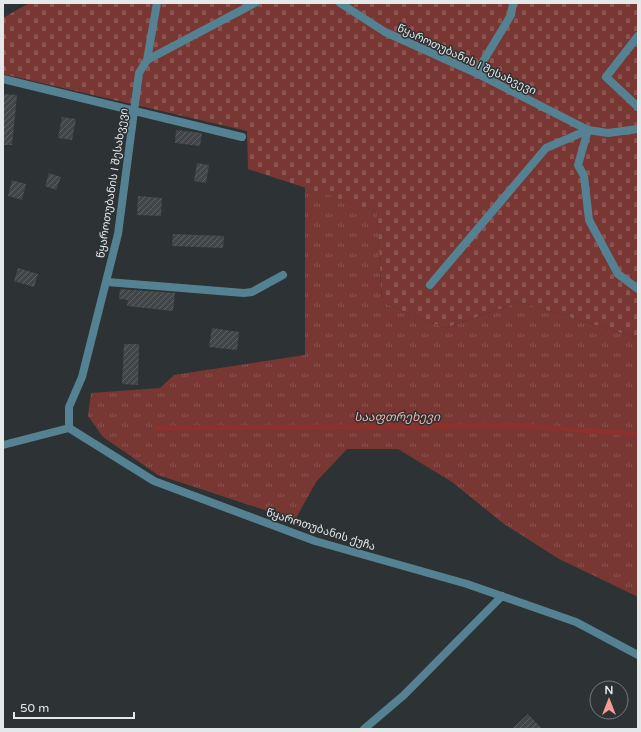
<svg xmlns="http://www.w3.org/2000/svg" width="641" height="732" font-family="'Varela Round','Noto Sans Georgian',sans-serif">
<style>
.grass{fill:url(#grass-tufts)}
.cemetery{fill:url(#cemetery-stones)}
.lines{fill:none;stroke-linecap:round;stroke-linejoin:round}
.stream{stroke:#8d312e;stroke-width:5}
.building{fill:url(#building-hatch)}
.lane{stroke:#548293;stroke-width:8}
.street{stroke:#548293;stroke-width:8}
.labels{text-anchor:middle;stroke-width:3;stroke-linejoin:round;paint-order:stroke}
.street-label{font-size:11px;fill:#e5e8e9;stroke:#2d3234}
.water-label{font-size:12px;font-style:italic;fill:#fcaea6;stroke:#2d3234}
</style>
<defs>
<pattern id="grass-tufts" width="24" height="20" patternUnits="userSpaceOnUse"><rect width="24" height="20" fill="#793733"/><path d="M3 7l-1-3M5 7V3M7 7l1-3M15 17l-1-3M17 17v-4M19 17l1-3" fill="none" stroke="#8c5451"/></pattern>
<pattern id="cemetery-stones" width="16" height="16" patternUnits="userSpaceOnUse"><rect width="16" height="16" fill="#793733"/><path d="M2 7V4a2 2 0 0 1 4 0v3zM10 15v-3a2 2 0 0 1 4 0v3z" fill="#8c5451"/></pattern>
<pattern id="building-hatch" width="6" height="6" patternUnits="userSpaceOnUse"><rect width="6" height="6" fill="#424648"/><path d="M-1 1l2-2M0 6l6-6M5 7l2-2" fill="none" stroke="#5d6162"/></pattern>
</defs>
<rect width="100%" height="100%" fill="#2d3234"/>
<!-- grass -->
<path class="grass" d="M 305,187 L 377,211 L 382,302 L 445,328 L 520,302 L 638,338 L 638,597 L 559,559 L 504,524 L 452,482 L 398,449 L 347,449 L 316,482 L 295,520 L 158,475 L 103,437 L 88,416 L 91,393 L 160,388 L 174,375 L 305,355 Z"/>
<!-- cemetery -->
<path class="cemetery" d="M 29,3 L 638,3 L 638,338 L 520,302 L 445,328 L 382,302 L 377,211 L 248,169 L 247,131 L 3,74 L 3,18 Z"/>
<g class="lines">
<!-- stream -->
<path class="stream" d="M 156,428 L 523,426 L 638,434"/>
</g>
<!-- building -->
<g class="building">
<path d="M 3,94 L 17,95 L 12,145 L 3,145 Z"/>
<path d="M 62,117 L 76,119 L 72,140 L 58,138 Z"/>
<path d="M 176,130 L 202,133 L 200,146 L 175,143 Z"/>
<path d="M 197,163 L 209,165 L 206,183 L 194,181 Z"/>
<path d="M 49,173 L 61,177 L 56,190 L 45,186 Z"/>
<path d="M 12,180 L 26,184 L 22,200 L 8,196 Z"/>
<path d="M 138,196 L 162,198 L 161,216 L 137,215 Z"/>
<path d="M 173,234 L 224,236 L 223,248 L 172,246 Z"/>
<path d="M 18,268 L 38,274 L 34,287 L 14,281 Z"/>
<path d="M 120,289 L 175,293 L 173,311 L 127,306 L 128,300 L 119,299 Z"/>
<path d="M 212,328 L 239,332 L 237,350 L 209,347 Z"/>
<path d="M 124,344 L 139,344 L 138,385 L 122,384 Z"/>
<path d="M 528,714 L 542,729 L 512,729 Z"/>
</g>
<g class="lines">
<!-- lane -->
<g class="lane">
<path d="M 638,36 L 606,77 L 638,107"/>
<path d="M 147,60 L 157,3"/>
<path d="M 476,73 L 511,15 L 513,3"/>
<path d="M 3,79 L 242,137"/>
<path d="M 588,130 L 578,165 L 584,176 L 589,220 L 618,274 L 638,289"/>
<path d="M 107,282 L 244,293 L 252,292 L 283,275"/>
<path d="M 430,285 L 546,148 L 588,130 L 608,133 L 638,129"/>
</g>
<!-- street -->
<g class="street">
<path d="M 340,3 L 385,32 L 476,73 L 588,130"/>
<path d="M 69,428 L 69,407 L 82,377 L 118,234 L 139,73 L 147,60 L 255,3"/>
<path d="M 3,445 L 69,428 L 154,481 L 315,541 L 467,584 L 576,622 L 638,655"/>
<path d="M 364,729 L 404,695 L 502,596"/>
</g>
</g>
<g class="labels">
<!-- street labels -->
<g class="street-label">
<text transform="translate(467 59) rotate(25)" y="4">წყაროთუბანის I შესახვევი</text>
<text transform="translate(112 183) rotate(-81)" y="4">წყაროთუბანის I შესახვევი</text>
<text transform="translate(321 529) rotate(18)" y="4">წყაროთუბანის ქუჩა</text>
</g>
<!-- water labels -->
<g class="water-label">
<text x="397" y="421">სააფთრეხევი</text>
</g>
</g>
<!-- border -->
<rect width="641" height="732" fill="none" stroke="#e5e8e9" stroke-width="8"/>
<!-- north arrow -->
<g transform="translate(609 700)"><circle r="19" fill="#2d3234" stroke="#777b7c"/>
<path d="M0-3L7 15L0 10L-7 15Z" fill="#f59c94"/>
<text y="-6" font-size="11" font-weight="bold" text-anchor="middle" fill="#e5e8e9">N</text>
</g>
<!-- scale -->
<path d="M14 712v6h120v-6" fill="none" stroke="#e5e8e9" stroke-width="2"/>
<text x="20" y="712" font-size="12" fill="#e5e8e9" stroke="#2d3234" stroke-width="3" paint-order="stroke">50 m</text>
</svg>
